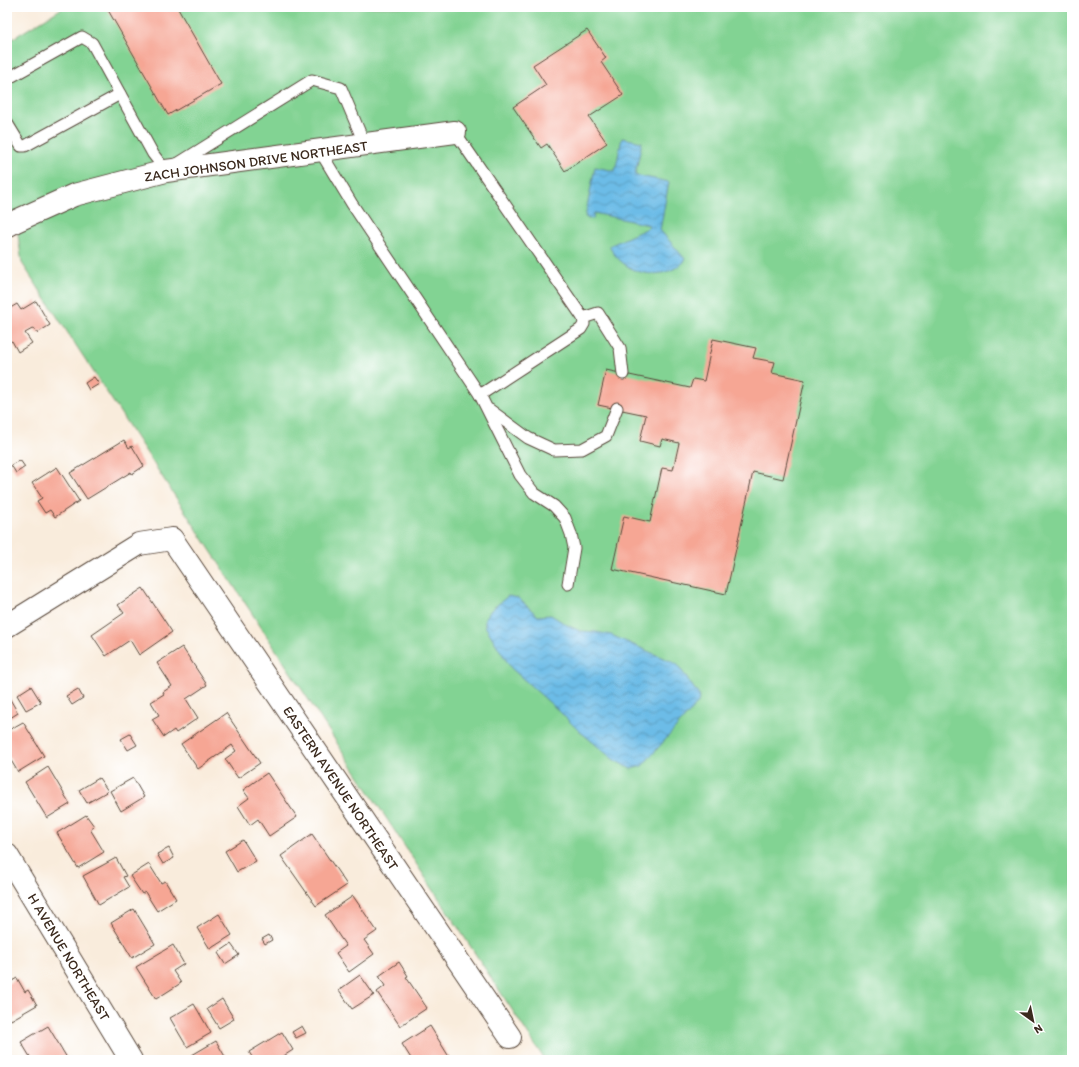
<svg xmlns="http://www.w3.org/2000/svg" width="1079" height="1067" font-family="Itim,sans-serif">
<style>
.green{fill:#82d393;stroke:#5e7e58}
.water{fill:url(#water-waves);stroke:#547382}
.building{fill:#f6a694}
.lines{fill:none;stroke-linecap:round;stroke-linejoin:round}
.service-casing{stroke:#58473a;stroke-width:13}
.minor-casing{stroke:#58473a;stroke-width:24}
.service{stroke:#fff;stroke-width:11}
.minor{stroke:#fff;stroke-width:22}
.labels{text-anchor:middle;stroke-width:3;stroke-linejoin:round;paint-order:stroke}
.street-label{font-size:14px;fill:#3b2a1e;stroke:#fff}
</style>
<defs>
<pattern id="water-waves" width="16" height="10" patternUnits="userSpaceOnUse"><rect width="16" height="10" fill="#6cbce7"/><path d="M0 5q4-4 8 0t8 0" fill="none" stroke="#5a99bb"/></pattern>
</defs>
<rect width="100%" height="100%" fill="#fff"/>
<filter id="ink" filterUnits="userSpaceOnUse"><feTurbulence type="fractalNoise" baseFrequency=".025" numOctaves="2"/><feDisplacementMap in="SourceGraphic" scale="8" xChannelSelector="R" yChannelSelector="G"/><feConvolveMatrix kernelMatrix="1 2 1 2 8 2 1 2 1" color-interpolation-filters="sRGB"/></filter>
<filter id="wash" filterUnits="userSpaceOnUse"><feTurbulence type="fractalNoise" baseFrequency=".012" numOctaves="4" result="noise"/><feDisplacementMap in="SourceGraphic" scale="16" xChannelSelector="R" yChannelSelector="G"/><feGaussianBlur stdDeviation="0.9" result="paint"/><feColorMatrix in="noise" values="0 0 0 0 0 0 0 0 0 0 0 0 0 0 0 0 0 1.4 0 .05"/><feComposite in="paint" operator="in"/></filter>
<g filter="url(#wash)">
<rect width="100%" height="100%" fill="#f9ecdc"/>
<!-- green -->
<path class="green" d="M 64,7 L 1072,7 L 1072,1060 L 545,1060 L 22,263 L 16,221 L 7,208 L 7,42 Z"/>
<!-- water -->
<g class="water">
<path d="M 622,138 L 642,142 L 635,175 L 669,182 L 660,230 L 686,260 C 662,284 624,275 609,246 L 648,228 L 649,225 L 594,213 L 593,219 L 585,217 L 595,167 L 615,171 Z"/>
<path d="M 508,596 L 518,598 L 538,616 L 551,615 L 567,625 L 580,631 L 596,632 L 611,635 L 677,664 L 700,697 L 697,704 L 642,766 L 631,769 L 614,760 L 577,729 L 559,711 L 511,668 L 485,626 L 485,619 L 491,610 Z"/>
</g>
<g id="blocks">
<!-- building -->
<g class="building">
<path d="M 113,7 L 177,7 L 221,84 L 168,115 L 108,10 Z"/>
<path d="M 587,30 L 606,58 L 601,62 L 623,95 L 589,117 L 607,143 L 565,171 L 547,144 L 541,148 L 513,107 L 546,85 L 533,65 Z"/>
<path d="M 36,301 L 50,325 L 37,333 L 34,328 L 25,333 L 32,343 L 18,352 L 12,341 L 7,343 L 7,310 L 17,304 L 21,310 Z"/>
<path d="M 713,339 L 756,348 L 753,358 L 775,362 L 772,373 L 805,380 L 783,479 L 753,472 L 726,594 L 612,569 L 624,516 L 650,522 L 662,468 L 673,470 L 679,443 L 662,439 L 660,446 L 640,441 L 646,415 L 598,405 L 606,370 L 690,388 L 693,379 L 704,381 Z"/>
<path d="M 94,377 L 99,384 L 89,390 L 85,383 Z"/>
<path d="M 124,440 L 129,448 L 132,446 L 144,466 L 132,474 L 131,472 L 87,499 L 70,473 Z"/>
<path d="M 20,460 L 25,467 L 16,473 L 11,465 Z"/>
<path d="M 57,467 L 79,501 L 55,517 L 50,510 L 45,513 L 37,501 L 42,498 L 32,483 Z"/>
<path d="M 143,588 L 172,632 L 139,655 L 130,640 L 106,656 L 92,635 L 124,613 L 118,605 Z"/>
<path d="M 182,647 L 207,685 L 186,699 L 198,718 L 176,733 L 174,730 L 164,737 L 152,719 L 159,715 L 151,702 L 164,694 L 163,692 L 172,686 L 157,663 Z"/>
<path d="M 31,686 L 41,702 L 26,710 L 17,695 Z"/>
<path d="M 78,689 L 83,698 L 72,705 L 66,696 Z"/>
<path d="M 7,694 L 18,713 L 7,720 Z"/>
<path d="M 226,713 L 260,763 L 238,778 L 225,759 L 236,751 L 232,745 L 198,769 L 181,744 Z"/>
<path d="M 23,722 L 44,756 L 18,772 L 7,754 L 7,731 Z"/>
<path d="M 130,734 L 137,745 L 128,750 L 121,739 Z"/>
<path d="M 48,767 L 70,804 L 47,818 L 25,782 Z"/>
<path d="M 267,773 L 297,817 L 269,836 L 258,819 L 250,825 L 238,806 L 249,798 L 243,790 Z"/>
<path d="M 99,778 L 108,791 L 87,803 L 79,790 Z"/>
<path d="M 133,778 L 144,797 L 121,811 L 110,791 Z"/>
<path d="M 86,815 L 94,826 L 90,829 L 104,852 L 78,868 L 57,833 Z"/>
<path d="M 312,834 L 347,885 L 316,906 L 281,856 Z"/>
<path d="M 243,840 L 256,861 L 237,872 L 225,851 Z"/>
<path d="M 169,848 L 174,858 L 163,864 L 157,854 Z"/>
<path d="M 116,858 L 126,876 L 123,877 L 129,887 L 99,905 L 83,876 Z"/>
<path d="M 149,864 L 161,883 L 165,881 L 176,899 L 157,911 L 145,892 L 142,894 L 130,876 Z"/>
<path d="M 353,896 L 377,931 L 364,940 L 374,954 L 349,972 L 336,953 L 346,946 L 325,915 Z"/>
<path d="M 134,909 L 155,944 L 132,958 L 111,923 Z"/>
<path d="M 219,914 L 232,935 L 210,949 L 197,928 Z"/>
<path d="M 269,935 L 272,940 L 265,944 L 262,939 Z"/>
<path d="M 231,944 L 239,955 L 225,964 L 218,953 Z"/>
<path d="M 173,945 L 184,964 L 173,971 L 181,983 L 156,999 L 136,967 Z"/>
<path d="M 399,962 L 408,976 L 406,977 L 427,1008 L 400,1026 L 377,992 L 385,986 L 379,976 Z"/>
<path d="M 360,975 L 374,995 L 352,1009 L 339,990 Z"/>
<path d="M 17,978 L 25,992 L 28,990 L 37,1005 L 11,1020 L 7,1014 L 7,984 Z"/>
<path d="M 222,999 L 234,1019 L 219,1028 L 207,1009 Z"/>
<path d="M 194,1004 L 211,1033 L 187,1047 L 170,1018 Z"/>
<path d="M 48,1026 L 67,1058 L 64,1060 L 32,1060 L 21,1042 Z"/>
<path d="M 302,1026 L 306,1033 L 296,1038 L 292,1032 Z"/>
<path d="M 430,1026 L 451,1060 L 412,1060 L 402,1044 Z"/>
<path d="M 282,1032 L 293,1050 L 282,1057 L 283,1059 L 281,1060 L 254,1060 L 249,1052 Z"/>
<path d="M 216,1041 L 227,1060 L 195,1060 L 192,1055 Z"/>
</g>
</g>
</g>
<g filter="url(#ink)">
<use href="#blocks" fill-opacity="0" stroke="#58473a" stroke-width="1"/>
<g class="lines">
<defs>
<g id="service">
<path d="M 7,79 L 82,37 L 92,43 L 153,154 L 166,171 L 312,80 L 341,88 L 365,145"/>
<path d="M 7,123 L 21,146 L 25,146 L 120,94"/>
<path d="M 455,132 L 583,318 L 584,324 L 581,329 L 480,395"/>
<path d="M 320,151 L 352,204 L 480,395 L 520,475 L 534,493 L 554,506 L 565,518 L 571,534 L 574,548 L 568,584"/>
<path d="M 583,318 L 598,313 L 620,348 L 623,374"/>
<path d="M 490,410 L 528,438 L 554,450 L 582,449 L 606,436 L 617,408"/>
</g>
<g id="minor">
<path d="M 7,226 L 16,221 L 74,195 L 166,171 L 455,132"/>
<path d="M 7,626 L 139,544 L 172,539 L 510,1037"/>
<path d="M 7,855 L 131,1060"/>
</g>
</defs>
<!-- service casing -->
<use href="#service" class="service-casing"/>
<!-- minor casing -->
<use href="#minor" class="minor-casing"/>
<!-- service -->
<use href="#service" class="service"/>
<!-- minor -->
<use href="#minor" class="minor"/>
</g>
</g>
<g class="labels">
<!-- street labels -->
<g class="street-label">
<text transform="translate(256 161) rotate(-8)" y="5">ZACH JOHNSON DRIVE NORTHEAST</text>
<text transform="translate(341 788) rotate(56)" y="5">EASTERN AVENUE NORTHEAST</text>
<text transform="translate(69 957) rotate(59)" y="5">H AVENUE NORTHEAST</text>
</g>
</g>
<!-- margin -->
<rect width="1079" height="1067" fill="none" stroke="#fff" stroke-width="24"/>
<!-- north arrow -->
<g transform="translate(1033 1021) rotate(147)" stroke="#ffffff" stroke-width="3" paint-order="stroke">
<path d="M0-3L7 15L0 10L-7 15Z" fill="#3b2a1e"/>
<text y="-6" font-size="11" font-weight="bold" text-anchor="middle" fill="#3b2a1e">N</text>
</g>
</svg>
